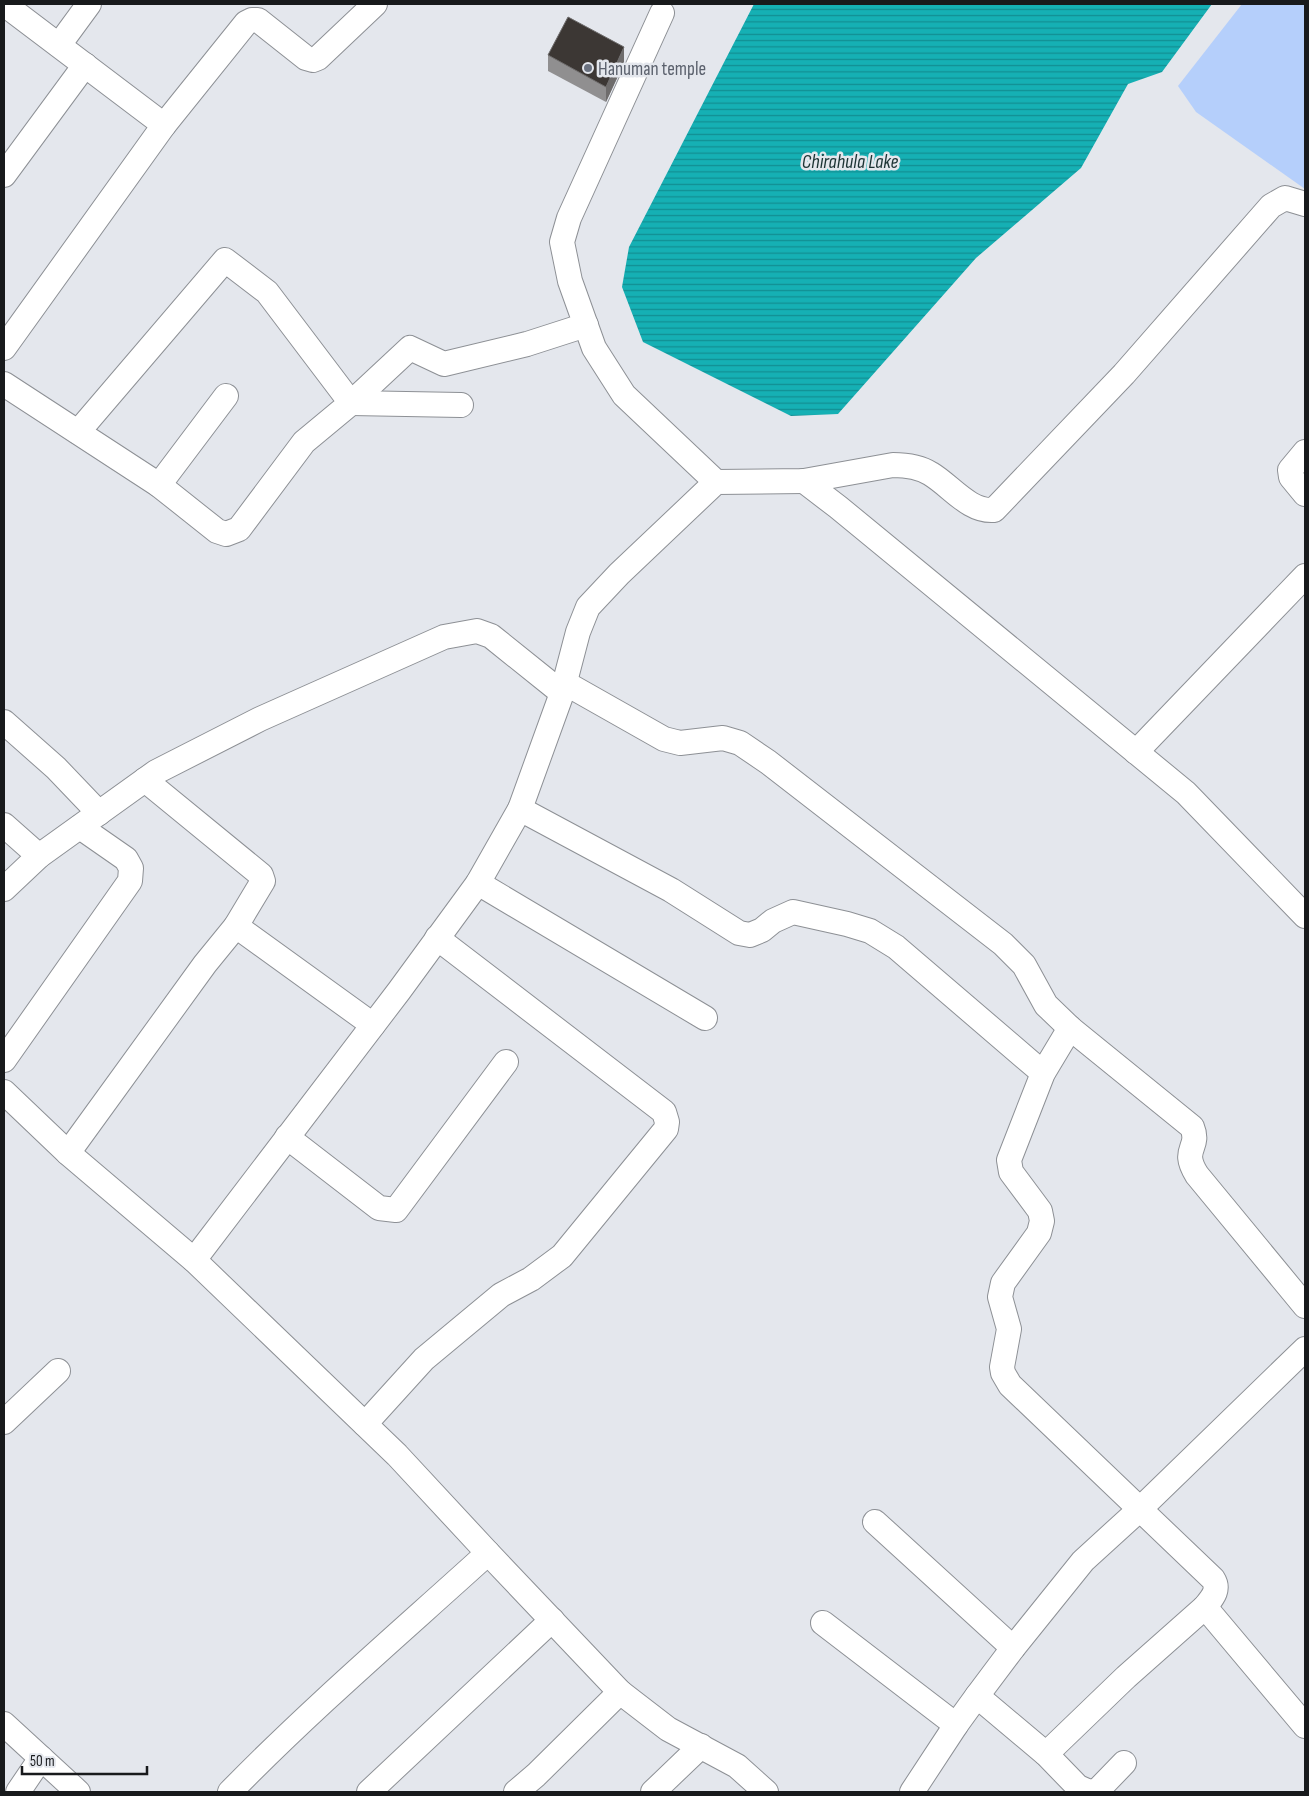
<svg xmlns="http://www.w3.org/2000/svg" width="1309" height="1796" font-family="'Sofia Sans Condensed',sans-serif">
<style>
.green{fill:#b5cffb}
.water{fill:url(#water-rules)}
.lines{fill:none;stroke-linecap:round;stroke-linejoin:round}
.minor-casing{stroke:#8d9095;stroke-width:26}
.minor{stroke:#fff;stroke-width:24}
.wall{fill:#908f90}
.shaded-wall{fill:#6e6c6c}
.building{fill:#3c3734;stroke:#6e6c6c}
.worship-dot{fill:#6b7280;stroke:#e4e7ed;stroke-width:2}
.labels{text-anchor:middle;stroke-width:5;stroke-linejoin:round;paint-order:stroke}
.worship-label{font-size:19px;fill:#5b616d;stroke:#e4e7ed;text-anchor:start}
.water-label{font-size:20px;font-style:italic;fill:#1c3334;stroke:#e4e7ed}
</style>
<defs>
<pattern id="water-rules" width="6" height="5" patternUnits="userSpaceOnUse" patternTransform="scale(1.25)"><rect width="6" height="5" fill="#15b0b4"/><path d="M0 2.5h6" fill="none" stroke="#128e92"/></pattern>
</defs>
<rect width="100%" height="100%" fill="#e4e7ed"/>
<!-- green -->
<path class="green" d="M 1242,4 L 1305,4 L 1305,189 L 1196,112 L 1178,86 Z"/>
<!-- water -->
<path class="water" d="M 754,4 L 1212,4 L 1162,72 L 1128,84 L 1081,168 L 976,258 L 838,414 L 791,416 L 643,342 L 622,287 L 629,247 Z"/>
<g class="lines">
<defs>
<g id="minor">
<path d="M 4,4 L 164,125 L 246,23 L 252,20 L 258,20 L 306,58 L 313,60 L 318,58 L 375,4"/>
<path d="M 662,13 L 569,218 L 562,242 L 570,281 L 594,348 L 624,395 L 716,482"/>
<path d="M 59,45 L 89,4"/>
<path d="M 4,175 L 85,65"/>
<path d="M 4,348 L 164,125"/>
<path d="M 4,384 L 159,485 L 226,396"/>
<path d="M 351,403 L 410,348 L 444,364 L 527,344 L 586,325"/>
<path d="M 351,403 L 461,405"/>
<path d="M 78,432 L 225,260 L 267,292 L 351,403 L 304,442 L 239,529 L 226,534 L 217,531 L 159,485"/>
<path d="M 1305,452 L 1290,470 L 1291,477 L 1305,494"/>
<path d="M 804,481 L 838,507 L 1186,793 L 1305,916"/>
<path d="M 565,683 L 664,739 L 680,743 L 723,738 L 740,743 L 768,762 L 1003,944 L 1024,965 L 1046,1005 L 1070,1028 L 1192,1127 C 1201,1149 1180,1148 1197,1175 L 1305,1306"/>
<path d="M 4,722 L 56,768 L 99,813"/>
<path d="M 1136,752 L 1305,576"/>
<path d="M 145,780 L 261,875 L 263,881 L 236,926"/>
<path d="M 520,809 L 671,890 L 739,933 L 750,935 L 762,930 L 773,921 L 793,912 L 847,924 L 870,931 L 896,947 L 1043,1073"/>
<path d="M 4,825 L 39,856"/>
<path d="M 478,883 L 705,1018"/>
<path d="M 4,889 L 39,856 L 156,772 L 260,719 L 444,637 L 477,631 L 491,636 L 562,693"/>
<path d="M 4,1060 L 130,881 L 131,868 L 126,859 L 80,827"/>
<path d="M 4,1092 L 68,1153 L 194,1260 L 397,1455 L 488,1553 L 620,1692 L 668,1729 L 737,1766 L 766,1792"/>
<path d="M 287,1137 L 379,1208 L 396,1210 L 506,1062"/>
<path d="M 68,1153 L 205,964 L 236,926 L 373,1025"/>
<path d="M 194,1260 L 399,991 L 478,883 L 520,809 L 562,693 L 578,632 L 588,607 L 619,574 L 716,482 L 804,481 L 893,465 C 905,465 920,467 931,474 C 951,486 969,512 994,510 L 1124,374 L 1271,206 L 1285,198 L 1305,204"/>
<path d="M 4,1422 L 58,1371"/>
<path d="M 365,1424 L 424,1359 L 501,1295 L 531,1279 L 562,1256 L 666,1129 L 667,1122 L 664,1112 L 437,938"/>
<path d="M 875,1522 L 1013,1648"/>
<path d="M 1205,1607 L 1305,1726"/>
<path d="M 823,1623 L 956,1725"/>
<path d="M 977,1696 L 1046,1754 L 1078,1787 L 1087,1791 L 1096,1792 L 1124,1763"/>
<path d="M 4,1724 L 78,1792"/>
<path d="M 1046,1754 L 1126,1677 L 1205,1607 C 1212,1598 1220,1590 1213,1579 L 1010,1385 L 1003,1373 L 1002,1367 L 1009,1329 L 1000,1297 L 1003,1283 L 1039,1233 L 1042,1221 L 1040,1211 L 1011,1172 L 1009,1160 L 1043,1073 L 1070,1028"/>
<path d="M 18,1792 L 41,1758"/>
<path d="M 230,1792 C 312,1708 401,1632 488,1553"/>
<path d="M 369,1792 L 552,1620"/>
<path d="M 516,1792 L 536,1775 L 620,1692"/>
<path d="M 653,1792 L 701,1746"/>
<path d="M 912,1792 L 956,1725 L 977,1696 L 1013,1648 L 1083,1561 L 1140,1509 L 1305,1349"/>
</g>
</defs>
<!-- minor casing -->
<use href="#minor" class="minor-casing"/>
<!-- minor -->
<use href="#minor" class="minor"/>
</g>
<!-- wall -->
<path class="wall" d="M 548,55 L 624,63 L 606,102 L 548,71 Z"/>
<!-- shaded-wall -->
<path class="shaded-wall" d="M 624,47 L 624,63 L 606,102 L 606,87 Z"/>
<!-- building -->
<path class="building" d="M 568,17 L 624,47 L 606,87 L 548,55 Z"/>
<!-- markers -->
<circle class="worship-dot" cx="588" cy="68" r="5"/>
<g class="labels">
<!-- worship labels -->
<g class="worship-label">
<text x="598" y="75">Hanuman temple</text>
</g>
<!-- water labels -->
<g class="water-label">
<text x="850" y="168">Chirahula Lake</text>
</g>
</g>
<!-- border -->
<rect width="1309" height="1796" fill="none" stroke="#181a1c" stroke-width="10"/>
<!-- scale -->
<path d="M22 1766v8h125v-8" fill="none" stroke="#181a1c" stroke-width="2.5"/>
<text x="30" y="1766" font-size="15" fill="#181a1c" stroke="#e4e7ed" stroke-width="4" paint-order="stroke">50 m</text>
</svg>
